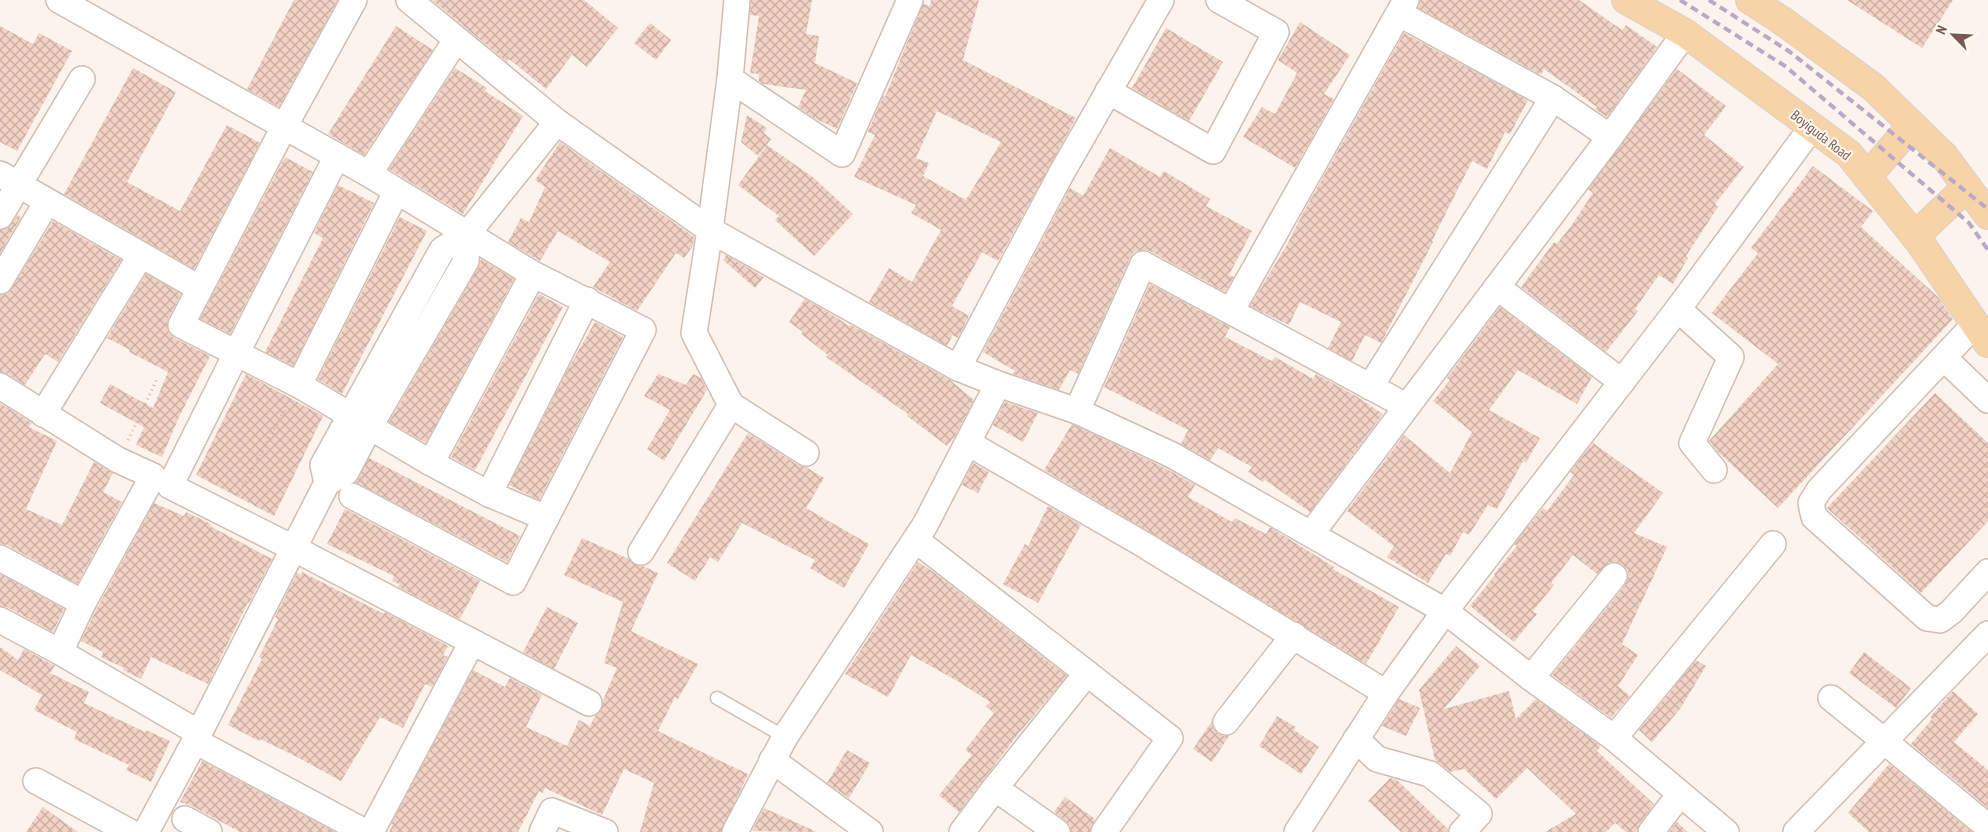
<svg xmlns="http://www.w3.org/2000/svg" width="1988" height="832" font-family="'PT Sans Narrow',sans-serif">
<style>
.building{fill:url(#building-cross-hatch);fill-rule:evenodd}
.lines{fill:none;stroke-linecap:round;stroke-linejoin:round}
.lane-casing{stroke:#d1beb3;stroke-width:15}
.street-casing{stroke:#d1beb3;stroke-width:28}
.primary-casing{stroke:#d9d1ce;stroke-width:30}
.path{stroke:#d6b5a7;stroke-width:3;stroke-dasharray:1 4;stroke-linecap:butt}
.lane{stroke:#fff;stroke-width:12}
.street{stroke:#fff;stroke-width:25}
.primary{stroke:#f7d3a8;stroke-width:28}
.rail{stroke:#b7a9c7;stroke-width:4;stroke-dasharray:8 5;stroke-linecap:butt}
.labels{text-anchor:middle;stroke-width:4;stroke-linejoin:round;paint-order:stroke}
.street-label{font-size:14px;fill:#775a4f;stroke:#fef9f2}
</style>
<defs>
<pattern id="building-cross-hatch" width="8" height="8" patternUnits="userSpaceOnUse" patternTransform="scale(1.25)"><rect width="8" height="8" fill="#f1d2c4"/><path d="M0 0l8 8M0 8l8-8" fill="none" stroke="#c8ada2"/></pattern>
</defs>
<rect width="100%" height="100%" fill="#fcf4ec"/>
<!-- building -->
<g class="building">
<path d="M 294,0 L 338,0 L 279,107 L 247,89 Z"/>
<path d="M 432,0 L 584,0 L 618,28 L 587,67 L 572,55 L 546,89 L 509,59 L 507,62 Z"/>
<path d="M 751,0 L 812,0 L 806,34 L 819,36 L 815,63 L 857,83 L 837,129 L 814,118 L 798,107 L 806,90 L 763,84 L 759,81 L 759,74 L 750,73 L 759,16 L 750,15 Z"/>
<path d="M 931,0 L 979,0 L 963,60 L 1076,118 L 998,261 L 982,252 L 952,306 L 969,316 L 958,338 L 953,335 L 947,346 L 869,302 L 889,268 L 912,282 L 941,230 L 911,213 L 916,205 L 854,177 L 875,135 L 868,132 L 883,96 L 885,97 L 923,4 L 930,6 ZM 937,111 L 1001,142 L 966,200 L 923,176 L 929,163 L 916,158 Z"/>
<path d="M 1420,0 L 1579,0 L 1622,30 L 1626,25 L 1657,47 L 1607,117 L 1595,109 L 1597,107 L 1544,69 L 1541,75 L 1418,8 Z"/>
<path d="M 1847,0 L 1953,0 L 1922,48 Z"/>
<path d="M 1300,22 L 1350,55 L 1324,94 L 1334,99 L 1295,168 L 1243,137 L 1262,107 L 1275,114 L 1297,73 L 1278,60 Z"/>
<path d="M 650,23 L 671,40 L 656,60 L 634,43 Z"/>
<path d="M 0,26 L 33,44 L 39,33 L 72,51 L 17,151 L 0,142 Z"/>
<path d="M 396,26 L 433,50 L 364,155 L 328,134 Z"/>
<path d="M 1166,28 L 1223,62 L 1189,121 L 1132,88 Z"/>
<path d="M 1404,33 L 1528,100 L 1510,134 L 1505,132 L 1487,169 L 1472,161 L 1432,241 L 1433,242 L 1381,343 L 1365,335 L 1352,361 L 1328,348 L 1341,322 L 1300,302 L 1289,325 L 1250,306 L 1288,243 L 1303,213 Z"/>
<path d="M 133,68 L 176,92 L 127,182 L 180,211 L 227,125 L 260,143 L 194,269 L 64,194 Z"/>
<path d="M 455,68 L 487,88 L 485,91 L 523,116 L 463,214 L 389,169 Z"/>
<path d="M 1677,69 L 1726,106 L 1704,135 L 1744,167 L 1715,204 L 1718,207 L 1686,256 L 1688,258 L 1673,284 L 1659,275 L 1635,309 L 1638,311 L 1606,352 L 1521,287 L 1554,242 L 1557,244 L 1571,226 L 1593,193 L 1588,189 Z"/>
<path d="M 747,115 L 767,128 L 764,133 L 771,139 L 758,156 L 741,142 Z"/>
<path d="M 560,142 L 694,237 L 693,246 L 684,258 L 676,253 L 637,311 L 593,287 L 610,262 L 558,231 L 540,261 L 508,242 L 521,218 L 529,222 L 545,187 L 535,180 Z"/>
<path d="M 767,145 L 814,178 L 853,214 L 814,256 L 775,220 L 779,216 L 738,185 Z"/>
<path d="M 1110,148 L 1160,177 L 1164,171 L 1210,199 L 1206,206 L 1252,231 L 1229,275 L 1234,277 L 1225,292 L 1150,251 L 1142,250 L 1134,252 L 1130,258 L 1078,374 L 1070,370 L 1059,390 L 1013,374 L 1015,371 L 983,352 L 1070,188 L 1083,196 Z"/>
<path d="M 285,157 L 313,172 L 230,334 L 200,319 Z"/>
<path d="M 1813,166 L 1873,211 L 1861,227 L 1938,297 L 1953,319 L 1778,508 L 1717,451 L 1709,441 L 1778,364 L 1712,313 L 1758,253 L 1751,248 Z"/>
<path d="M 338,185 L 374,203 L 293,366 L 265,352 L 323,238 L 314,233 Z"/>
<path d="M 18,215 L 21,217 L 0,253 L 0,230 L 7,228 Z"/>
<path d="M 400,217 L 427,231 L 342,394 L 318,379 Z"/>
<path d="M 53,221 L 121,260 L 58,362 L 45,354 L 25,385 L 8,374 L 0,372 L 0,295 L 7,294 L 12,288 Z"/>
<path d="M 726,255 L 764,277 L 755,288 L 723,260 Z"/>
<path d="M 481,259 L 514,279 L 426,443 L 389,422 L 478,268 Z"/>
<path d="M 146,274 L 181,294 L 168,319 L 167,326 L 169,333 L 174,338 L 210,356 L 179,417 L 162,457 L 136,445 L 144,427 L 100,403 L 110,384 L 153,408 L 168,372 L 129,352 L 130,350 L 107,338 Z"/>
<path d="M 1150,284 L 1230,327 L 1225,337 L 1272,361 L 1275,357 L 1313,379 L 1316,374 L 1356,396 L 1383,414 L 1310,512 L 1265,480 L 1263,482 L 1248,472 L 1252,467 L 1218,448 L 1210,460 L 1181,444 L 1188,430 L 1104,387 Z"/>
<path d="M 539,294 L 563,307 L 475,470 L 451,457 Z"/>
<path d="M 805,299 L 836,317 L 849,326 L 851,325 L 950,380 L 974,400 L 955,436 L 947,446 L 907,416 L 908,414 L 826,357 L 828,355 L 801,334 L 803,332 L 789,322 Z"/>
<path d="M 1500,307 L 1592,377 L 1577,404 L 1518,370 L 1489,410 L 1540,438 L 1526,463 L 1523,461 L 1497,509 L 1488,505 L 1469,535 L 1463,532 L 1450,556 L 1446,554 L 1428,583 L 1387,557 L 1394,546 L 1347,511 L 1404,435 L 1450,473 L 1472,432 L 1433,401 L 1450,380 L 1447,378 Z"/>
<path d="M 595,322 L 623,337 L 539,500 L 509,485 L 569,367 Z"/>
<path d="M 246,374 L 323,416 L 274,516 L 196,475 Z"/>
<path d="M 658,374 L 686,385 L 693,374 L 701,378 L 707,390 L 664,461 L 647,449 L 670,410 L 644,396 Z"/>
<path d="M 1935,393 L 1988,443 L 1988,521 L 1921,593 L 1827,508 Z"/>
<path d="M 1005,402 L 1038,413 L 1023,442 L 993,425 Z"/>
<path d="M 0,403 L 32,423 L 29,427 L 57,441 L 26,509 L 62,525 L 94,462 L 113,473 L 103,492 L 122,502 L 77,584 L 7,545 L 0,544 Z"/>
<path d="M 1072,424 L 1165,468 L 1195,485 L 1188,497 L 1232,522 L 1235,518 L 1266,534 L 1270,527 L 1334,567 L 1333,569 L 1399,607 L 1366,664 L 1148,531 L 1044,470 Z"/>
<path d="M 748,433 L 798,465 L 806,467 L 824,478 L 806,508 L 869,544 L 844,588 L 810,568 L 815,560 L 742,523 L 718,562 L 710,557 L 695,581 L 667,563 Z"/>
<path d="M 1593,443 L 1663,493 L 1634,533 L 1667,547 L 1622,644 L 1638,655 L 1618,686 L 1630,696 L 1611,718 L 1552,675 L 1625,585 L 1628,579 L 1628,571 L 1623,565 L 1616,562 L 1609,562 L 1597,574 L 1573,555 L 1551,583 L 1554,585 L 1533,611 L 1537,614 L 1514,642 L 1470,606 L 1495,575 L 1494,574 L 1517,546 L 1514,544 L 1543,508 L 1547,511 L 1574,475 L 1570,472 Z"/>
<path d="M 369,458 L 520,536 L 507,562 L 355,482 Z"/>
<path d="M 973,463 L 989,472 L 978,493 L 962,485 Z"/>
<path d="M 154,503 L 184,516 L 186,512 L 211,524 L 210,526 L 272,559 L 249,603 L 248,602 L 208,684 L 151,657 L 141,679 L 123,670 L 124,668 L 101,657 L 103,652 L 81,641 L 96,610 Z"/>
<path d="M 1048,506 L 1081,525 L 1038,603 L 1003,584 L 1025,544 L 1028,546 Z"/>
<path d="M 345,509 L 480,581 L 460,619 L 398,587 L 399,584 L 392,581 L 394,576 L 327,544 Z"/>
<path d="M 582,538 L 629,559 L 634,564 L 643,566 L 658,573 L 631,631 L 698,664 L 678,699 L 675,697 L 658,731 L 748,774 L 721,832 L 640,832 L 654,783 L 624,769 L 602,815 L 545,788 L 543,793 L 539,791 L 518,832 L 389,832 L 393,825 L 391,824 L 473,670 L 505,687 L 510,678 L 542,695 L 526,727 L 567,746 L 579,720 L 590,726 L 595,716 L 601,710 L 603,700 L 617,668 L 604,663 L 623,602 L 564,575 Z"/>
<path d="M 918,562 L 935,573 L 1067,676 L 1019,733 L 959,812 L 939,795 L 972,755 L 965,750 L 994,713 L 986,706 L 990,702 L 959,682 L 911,655 L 888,697 L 845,674 Z"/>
<path d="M 302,572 L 384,614 L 385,612 L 448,646 L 443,655 L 448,657 L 432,687 L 425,684 L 403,728 L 380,717 L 341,781 L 297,757 L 260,739 L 259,741 L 228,725 L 262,659 L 259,657 L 278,619 L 275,617 L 297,573 L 301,575 Z"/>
<path d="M 0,574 L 64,609 L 53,632 L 7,607 L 0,606 Z"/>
<path d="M 547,607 L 578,623 L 554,669 L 523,652 Z"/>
<path d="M 1456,646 L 1480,666 L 1444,709 L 1509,691 L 1516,719 L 1536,699 L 1601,746 L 1597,751 L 1654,804 L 1640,823 L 1637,832 L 1626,832 L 1615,823 L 1606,832 L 1545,832 L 1576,814 L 1527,768 L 1496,799 L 1464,769 L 1450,772 L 1435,760 L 1419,690 Z"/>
<path d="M 0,647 L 18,660 L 24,649 L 53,665 L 55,666 L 50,673 L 89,692 L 84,703 L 145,732 L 146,730 L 170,741 L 151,782 L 126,770 L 129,765 L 74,739 L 77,732 L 34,710 L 42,695 L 0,670 Z"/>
<path d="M 1864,652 L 1911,688 L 1896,708 L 1849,673 Z"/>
<path d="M 1696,660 L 1706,666 L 1680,709 L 1652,742 L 1639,730 Z"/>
<path d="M 1953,691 L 1978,714 L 1954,742 L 1988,770 L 1988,808 L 1911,744 L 1932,719 L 1930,717 Z"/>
<path d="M 1399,699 L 1420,708 L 1406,736 L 1382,726 Z"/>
<path d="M 1277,716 L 1296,727 L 1294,730 L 1319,747 L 1301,774 L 1259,746 Z"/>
<path d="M 1212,721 L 1213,728 L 1217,733 L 1224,736 L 1229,736 L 1212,762 L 1193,749 Z"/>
<path d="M 847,750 L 870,763 L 849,798 L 827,783 Z"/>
<path d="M 202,761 L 335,832 L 240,832 L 192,806 L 180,802 Z"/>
<path d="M 1889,764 L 1892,766 L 1972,832 L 1869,832 L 1848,813 Z"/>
<path d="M 1390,778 L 1397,780 L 1448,829 L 1448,832 L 1401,832 L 1368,801 Z"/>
<path d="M 1065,797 L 1095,819 L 1090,832 L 1071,832 L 1070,826 L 1066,821 L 1054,812 Z"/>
<path d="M 43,807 L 78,832 L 26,832 Z"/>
<path d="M 764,808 L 817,832 L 752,831 Z"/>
<path d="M 1677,822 L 1688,832 L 1669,832 Z"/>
</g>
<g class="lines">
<defs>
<path id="lane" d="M 717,698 L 785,737"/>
<g id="street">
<path d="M 59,0 L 369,174 L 533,274 L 643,330 L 513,582 L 352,496"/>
<path d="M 354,0 L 284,127 L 181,325 L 299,385 L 431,463 L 489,494 L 546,518"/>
<path d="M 409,0 L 557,122 L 710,230 L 958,368 L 998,384 L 1077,411 L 1172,455 L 1445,611 L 1531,678 L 1614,738 L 1726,832"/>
<path d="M 1400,14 L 1553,98 L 1610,137"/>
<path d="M 730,79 L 842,154 L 910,0"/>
<path d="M 1108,91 L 1213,151 L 1276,32 L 1219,0"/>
<path d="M 337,156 L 237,352 L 170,486 L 293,548 L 589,703"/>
<path d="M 0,174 L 199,288"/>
<path d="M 369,174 L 456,40"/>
<path d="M 0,216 L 82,79"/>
<path d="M 0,281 L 47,202"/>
<path d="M 1497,287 L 1622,382"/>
<path d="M 1678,309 L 1731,357 L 1692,443 L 1714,470"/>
<path d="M 1231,311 L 1406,0"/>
<path d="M 1975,324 L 1819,490 L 1811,503 L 1814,517 L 1927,618 L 1940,620 L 1951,612 L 1988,572"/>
<path d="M 1944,358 L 1988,400"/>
<path d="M 958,368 L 1061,174 L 1161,0"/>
<path d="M 299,385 L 396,192"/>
<path d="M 0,386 L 118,460 L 153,476 L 83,603 L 60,652"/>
<path d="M 1370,387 L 1553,98"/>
<path d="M 731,405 L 806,453"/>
<path d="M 1077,411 L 1143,264 L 1406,406"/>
<path d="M 43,414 L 141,255"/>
<path d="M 968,443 L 1141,543 L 1386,693"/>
<path d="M 431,463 L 533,274"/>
<path d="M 327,483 L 323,465 L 442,250 L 468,233 L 557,122"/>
<path d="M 489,494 L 587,300"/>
<path d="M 1311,534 L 1610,137 L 1685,33"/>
<path d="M 916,540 L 1170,738 L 1104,832"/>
<path d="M 641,552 L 731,405 L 694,333 L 710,230 L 730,79 L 737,0"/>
<path d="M 0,558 L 83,603"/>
<path d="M 0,620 L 60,652 L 199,733"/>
<path d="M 1531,678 L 1614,576"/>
<path d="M 1831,698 L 1883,740 L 1988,827"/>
<path d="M 1226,722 L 1294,635"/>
<path d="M 1614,738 L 1773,544"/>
<path d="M 1356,739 L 1377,759 L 1430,774 L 1479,814 L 1462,832"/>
<path d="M 195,741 L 365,832"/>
<path d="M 772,760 L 870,832"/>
<path d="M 36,781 L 130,832"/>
<path d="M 995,788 L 1057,832"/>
<path d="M 185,819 L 209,832"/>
<path d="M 146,832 L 195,741 L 327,483 L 346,472 L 370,426 L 466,261 L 468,233"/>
<path d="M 371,832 L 472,642"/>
<path d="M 542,832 L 552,811 L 605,832"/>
<path d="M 735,832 L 785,737 L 925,525 L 998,384"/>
<path d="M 962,832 L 995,788 L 1087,673"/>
<path d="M 1297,832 L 1386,693 L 1445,611 L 1678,309 L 1812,127"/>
<path d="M 1651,832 L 1680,794"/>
<path d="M 1796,832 L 1988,634"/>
</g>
<g id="primary">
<path d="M 1626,0 L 1685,33 L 1849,154 L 1921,244 L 1988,343"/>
<path d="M 1750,0 L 1781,20 L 1873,87 L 1944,156 L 1988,215"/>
<path d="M 1867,177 L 1912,125"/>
<path d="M 1915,236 L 1967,187"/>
</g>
</defs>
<!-- lane casing -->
<use href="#lane" class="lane-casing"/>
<!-- street casing -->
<use href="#street" class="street-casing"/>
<!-- primary casing -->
<use href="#primary" class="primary-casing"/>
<!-- path -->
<g class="path">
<path d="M 128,440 L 158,377"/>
<path d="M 238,495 L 288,404"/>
</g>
<!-- lane -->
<use href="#lane" class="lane"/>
<!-- street -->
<use href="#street" class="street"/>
<!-- primary -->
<use href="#primary" class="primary"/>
<!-- rail -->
<g class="rail">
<path d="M 1680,0 L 1785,66 L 1969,223 L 1988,250"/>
<path d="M 1709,0 L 1790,52 L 1988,209"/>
</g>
</g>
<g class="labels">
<!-- street labels -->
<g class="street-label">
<text transform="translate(1821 135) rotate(38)" y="5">Boyiguda Road</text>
</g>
</g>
<!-- north arrow -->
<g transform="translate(1953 35) rotate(294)" stroke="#fef9f2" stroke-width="4" paint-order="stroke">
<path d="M0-4L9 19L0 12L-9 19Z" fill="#775a4f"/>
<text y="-8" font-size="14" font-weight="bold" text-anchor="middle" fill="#775a4f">N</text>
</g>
</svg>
